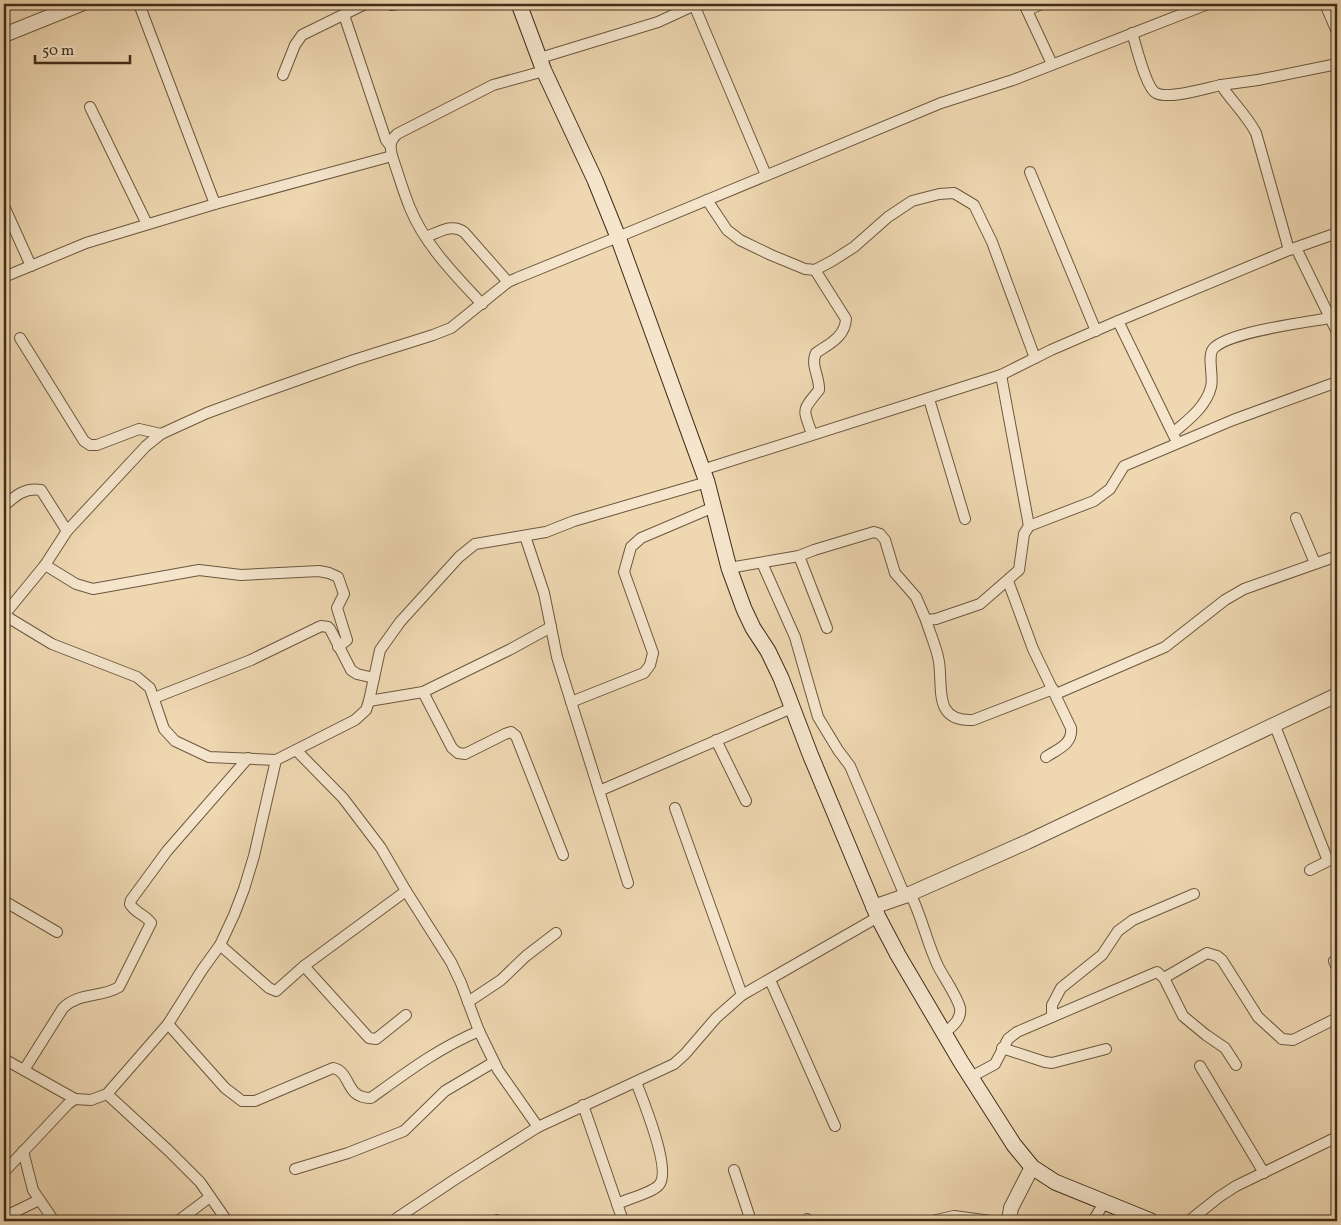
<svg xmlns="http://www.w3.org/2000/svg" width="1341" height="1225" font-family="Vollkorn,serif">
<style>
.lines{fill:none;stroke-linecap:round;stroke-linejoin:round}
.minor-casing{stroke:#6c583e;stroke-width:12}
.tertiary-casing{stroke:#6c583e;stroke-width:16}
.secondary-casing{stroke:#412d18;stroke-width:17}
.minor{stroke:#f4e5cc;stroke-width:10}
.tertiary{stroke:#f4e5cc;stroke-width:14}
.secondary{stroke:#f4e5cc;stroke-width:15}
</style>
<rect width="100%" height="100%" fill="#eed7b1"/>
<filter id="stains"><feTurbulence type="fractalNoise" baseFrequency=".004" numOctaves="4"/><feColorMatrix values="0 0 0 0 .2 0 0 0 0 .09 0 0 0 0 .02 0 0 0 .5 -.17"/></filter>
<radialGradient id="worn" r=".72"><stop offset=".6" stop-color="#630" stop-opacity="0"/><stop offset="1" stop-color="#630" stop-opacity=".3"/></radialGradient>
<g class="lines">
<defs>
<g id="minor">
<path d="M 139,4 L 215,204"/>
<path d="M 389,4 L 391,5 L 397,4"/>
<path d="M 1024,4 L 1052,64"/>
<path d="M 1325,4 L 1337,32"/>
<path d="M 694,5 L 766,175"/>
<path d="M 1027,10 L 1042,4"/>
<path d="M 344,15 L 386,140 L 389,144"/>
<path d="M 1132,33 C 1136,45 1146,88 1156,93 C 1168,100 1207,88 1221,85 C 1232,102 1246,114 1256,133 L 1289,250"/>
<path d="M 540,58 L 658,22 L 697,4"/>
<path d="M 283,75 L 295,45 L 302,35 L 365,4"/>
<path d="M 1221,85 L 1258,80 L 1337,64"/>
<path d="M 90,107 L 147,224"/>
<path d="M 392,156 C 398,173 403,191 410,208 C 425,245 455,275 482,304"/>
<path d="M 1030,172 L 1096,331"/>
<path d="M 707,200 L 727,230 L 740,240 L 771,255 L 805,269 L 815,270 L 832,261 L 854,247 L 888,217 L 912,201 L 939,194 L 954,193 L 974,205 L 992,242 L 1035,358"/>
<path d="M 4,206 L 31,266"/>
<path d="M 426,237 C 439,232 452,223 464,232 L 508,282"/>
<path d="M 1296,248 L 1337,332"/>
<path d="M 4,277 L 86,243 L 215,204 L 392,156 C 390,146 389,142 397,134 L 493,85 L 544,71"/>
<path d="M 1118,321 L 1175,438"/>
<path d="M 20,338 L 84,441 L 90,445 L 97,445 L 139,429 L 161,434"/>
<path d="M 1001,375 L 1029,526"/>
<path d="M 929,399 L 965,519"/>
<path d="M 1173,433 C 1188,420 1206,407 1211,387 C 1214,377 1207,357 1213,349 C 1227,332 1307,322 1330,318"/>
<path d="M 812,434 C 803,408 801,412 819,390 C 820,377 810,365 816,353 C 829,344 845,337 846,319 L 815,270"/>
<path d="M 702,470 L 1001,375 L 1051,350 L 1118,321 L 1289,250 L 1337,233"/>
<path d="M 4,506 C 15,496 25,487 41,490 L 67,531"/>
<path d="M 1296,518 L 1315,563"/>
<path d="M 525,536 L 544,593 L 557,657 L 628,883"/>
<path d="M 799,556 L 827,628"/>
<path d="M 762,563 L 795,637 L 818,717 L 838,750 L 850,766 L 905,896"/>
<path d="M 45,565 L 76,584 L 93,589 L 199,570 L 241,575 L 319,571 L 329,573 L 338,577 L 344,594 L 337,608 L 347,640 L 338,647"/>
<path d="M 729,568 L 799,556 L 814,550 L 874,532 L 880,534 L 885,540 L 895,573 L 916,597 L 926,620 L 936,619 L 980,604 L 1019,570 L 1024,534 L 1029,526 L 1094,501 L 1110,489 L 1124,466 L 1233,420 L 1337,382"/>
<path d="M 1008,581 L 1033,649 L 1071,728 C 1073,744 1058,749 1046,757"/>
<path d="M 4,615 L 45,565 L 67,531 L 146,446 L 161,434 L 207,413 L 261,393 L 354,360 L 433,335 L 451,328 L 508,282 L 517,278 L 618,237 L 941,103 L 1013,80 L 1208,4"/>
<path d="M 4,615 L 52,644 L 137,677 L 150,688 L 164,729 L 175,741 L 209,757 L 276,760"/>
<path d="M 926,620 C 930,634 937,648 939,662 C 943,688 933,722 973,720 L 1053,689"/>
<path d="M 423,692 L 452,748 L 458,753 L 465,754 L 505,734 L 511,732 L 516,736 L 563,855"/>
<path d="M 1056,694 L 1165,647 L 1225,600 L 1244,589 L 1337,556"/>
<path d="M 154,698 L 251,660 L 321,626 L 328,627 L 330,629 L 351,670 L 357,674 L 374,678"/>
<path d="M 369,701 L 423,692 L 509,650 L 551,627"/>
<path d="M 571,702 L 644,673 L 650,665 L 653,653 L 624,572 L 631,547 L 641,538 L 714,507"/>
<path d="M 1275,726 L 1328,861 L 1310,870"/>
<path d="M 716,740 L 746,801"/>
<path d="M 296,750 L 343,798 L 381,848 L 406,891 L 451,962 L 461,983 L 479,1031 L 498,1070 L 538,1127"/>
<path d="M 599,791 L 792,708"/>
<path d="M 675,808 L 742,995"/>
<path d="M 910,893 C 922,917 927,943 938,966 C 944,978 957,996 960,1008 C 962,1019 952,1027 944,1033"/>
<path d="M 4,901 L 57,932"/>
<path d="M 220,945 L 269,988 L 276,991 L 304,966 L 406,891"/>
<path d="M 1334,961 L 1337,968"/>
<path d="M 304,966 L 369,1038 L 376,1039 L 406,1015"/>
<path d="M 1164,978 L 1207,953 L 1217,956 L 1222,960 L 1258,1017 L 1282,1039 L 1293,1040 L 1337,1018"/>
<path d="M 770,980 L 835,1126"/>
<path d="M 468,1002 L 501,980 L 526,956 L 556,933"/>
<path d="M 1052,1017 L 1052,1005 L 1061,988 L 1102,955 L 1118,931 L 1133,920 L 1194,894"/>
<path d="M 168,1024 L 225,1088 L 242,1101 L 255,1101 L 333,1068 C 352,1072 344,1098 371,1098 C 407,1072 437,1049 479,1031"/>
<path d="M 1002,1048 L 1045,1062 L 1052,1063 L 1106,1049"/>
<path d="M 4,1059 L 75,1099"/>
<path d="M 1200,1066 L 1264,1173"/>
<path d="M 24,1070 L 63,1008 C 79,992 101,998 119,987 L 151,923 C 146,915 135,913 130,904 L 131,900 L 167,851 L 248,758"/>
<path d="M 971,1077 L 995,1064 L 1008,1039 L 1017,1032 L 1157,972 L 1164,978 L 1183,1016 L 1206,1035 L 1225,1048 L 1236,1065"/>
<path d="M 107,1094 L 169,1151 L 200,1182 L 227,1221"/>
<path d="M 583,1105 L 623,1221"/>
<path d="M 23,1151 L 33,1190 L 54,1221"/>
<path d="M 295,1169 L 348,1153 L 404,1131 L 445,1091 L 494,1062"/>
<path d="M 734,1170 L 751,1221"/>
<path d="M 4,1172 L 68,1104 L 75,1099 L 91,1100 L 107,1094 L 168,1024 L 202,970 L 220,945 L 234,915 L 244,889 L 254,856 L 276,760 L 355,720 L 366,710 L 369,701 L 380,650 L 400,622 L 459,557 L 475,544 L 546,532 L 574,521 L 707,482"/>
<path d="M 617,1204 C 627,1199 652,1193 659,1185 C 672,1171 643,1100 636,1082"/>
<path d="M 4,1217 L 39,1200"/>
<path d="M 807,1219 L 808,1221"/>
<path d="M 497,1220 L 498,1221"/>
<path d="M 178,1221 L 210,1197"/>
<path d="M 395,1221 L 397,1218 L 457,1178 L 538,1127 L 674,1064 L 685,1054 L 716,1018 L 742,995 L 878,917"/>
<path d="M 932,1221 L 954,1216 L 991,1221"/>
<path d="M 1093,1221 L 1104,1203"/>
<path d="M 1189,1221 L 1219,1197 L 1236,1186 L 1337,1137"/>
</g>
<g id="tertiary">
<path d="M 4,35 L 81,4"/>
<path d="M 873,907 L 905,896 L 1027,842 L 1337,695"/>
<path d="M 1009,1221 L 1011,1208 L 1032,1167"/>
</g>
<path id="secondary" d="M 519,4 L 544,71 L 595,180 L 618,237 L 707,482 L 729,568 L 744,609 L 753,628 L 768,651 L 781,678 L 810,754 L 878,917 L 898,955 L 961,1062 L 1014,1145 L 1032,1167 L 1055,1182 L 1151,1221"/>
</defs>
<!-- minor casing -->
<use href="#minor" class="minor-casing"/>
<!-- tertiary casing -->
<use href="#tertiary" class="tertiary-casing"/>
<!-- secondary casing -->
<use href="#secondary" class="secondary-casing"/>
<!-- minor -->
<use href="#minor" class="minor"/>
<!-- tertiary -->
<use href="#tertiary" class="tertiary"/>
<!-- secondary -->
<use href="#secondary" class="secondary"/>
</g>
<!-- margin -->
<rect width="1341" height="1225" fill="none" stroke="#eed7b1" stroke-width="20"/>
<rect x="5" y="5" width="1331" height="1215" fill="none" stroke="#412d18" stroke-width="2.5"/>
<rect x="10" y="10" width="1321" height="1205" fill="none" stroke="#412d18"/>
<!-- scale -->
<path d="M35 55v8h95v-8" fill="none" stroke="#412d18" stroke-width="2.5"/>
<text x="42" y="55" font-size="15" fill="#412d18" stroke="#f4e5cc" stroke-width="4" paint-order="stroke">50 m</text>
<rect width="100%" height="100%" filter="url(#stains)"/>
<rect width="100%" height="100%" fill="url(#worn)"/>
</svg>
